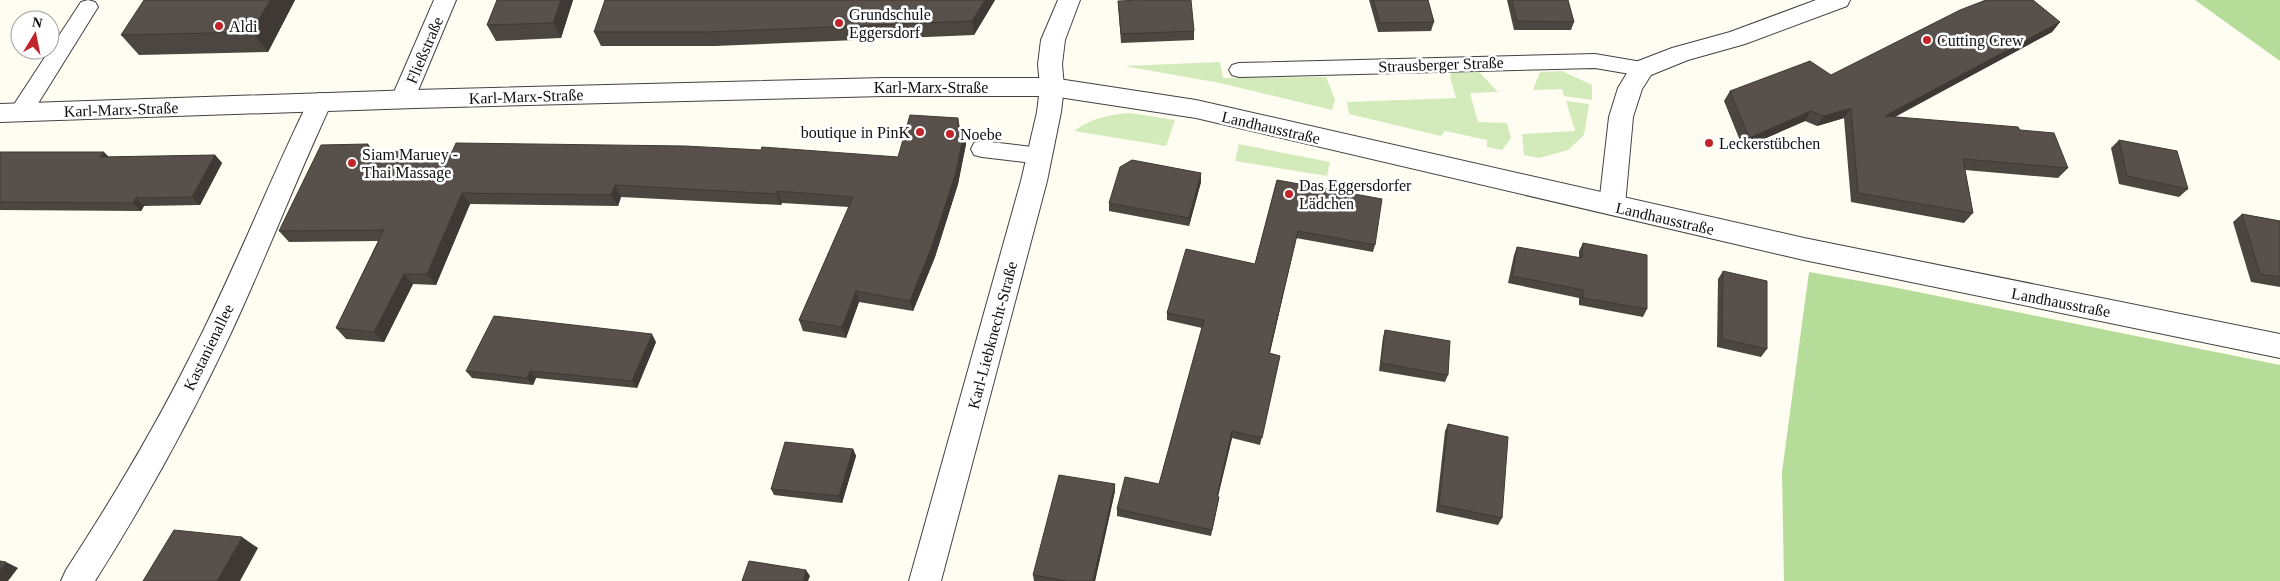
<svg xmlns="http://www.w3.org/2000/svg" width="2280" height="581" font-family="'Times New Roman',serif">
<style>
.green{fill:#d3ebba}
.forest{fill:#b6dc99}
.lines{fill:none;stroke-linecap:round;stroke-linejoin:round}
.service-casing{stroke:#424242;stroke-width:2}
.minor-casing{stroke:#424242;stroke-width:2}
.tertiary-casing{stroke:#424242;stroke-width:2}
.service{fill:#fff;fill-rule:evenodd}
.minor{fill:#fff;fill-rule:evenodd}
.tertiary{fill:#fff;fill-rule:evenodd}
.wall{fill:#4c4640}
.shaded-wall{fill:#3e3934}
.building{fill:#58514b;stroke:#3e3934}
.poi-dot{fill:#c2242b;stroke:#fff;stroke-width:2}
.labels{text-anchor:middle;stroke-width:5;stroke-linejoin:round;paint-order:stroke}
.poi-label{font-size:16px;fill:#0f0f0f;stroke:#fff;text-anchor:start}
.street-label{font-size:16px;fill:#0f0f0f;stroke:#fff}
</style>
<rect width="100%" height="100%" fill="#fffcf2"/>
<!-- green -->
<g class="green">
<path d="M 1220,62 L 1223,78 L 1326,77 L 1335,100 L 1332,110 L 1220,83 L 1124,66 Z"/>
<path d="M 1562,71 L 1592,85 L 1592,100 L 1564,96 L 1562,89 L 1533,90 L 1540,72 Z"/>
<path d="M 1479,72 L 1498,92 L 1470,93 L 1478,122 L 1507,123 L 1511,138 L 1502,150 L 1487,147 L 1487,140 L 1445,131 L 1441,136 L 1349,114 L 1347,102 L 1456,98 L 1450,77 L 1451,73 Z"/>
<path d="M 1566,101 L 1589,104 L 1584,135 L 1568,150 L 1539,158 L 1524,155 L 1522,134 L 1575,131 Z"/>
<path d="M 1130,113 L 1175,120 L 1166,146 L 1074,131 C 1092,118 1108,115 1130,113 Z"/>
<path d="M 1239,144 L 1330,162 L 1327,176 L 1235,161 Z"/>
</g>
<!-- forest -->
<g class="forest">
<path d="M 2195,0 L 2280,0 L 2280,61 Z"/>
<path d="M 1809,272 L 1888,286 L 2280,365 L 2280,581 L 1784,581 L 1782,472 Z"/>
</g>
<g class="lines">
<defs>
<g id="service">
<path d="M 88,0 L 95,2 L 98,7 L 29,118 L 21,120 L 13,118 L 10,112 L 13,106 L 81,2 Z"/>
<path d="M 1595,54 L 1642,62 L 1649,64 L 1652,69 L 1649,74 L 1642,76 L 1595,68 L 1239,77 L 1232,75 L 1229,70 L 1232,65 L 1239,63 Z"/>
<path d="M 982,141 L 1040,148 L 1048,150 L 1051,156 L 1048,162 L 1040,164 L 982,157 L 974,155 L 971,149 L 974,143 Z"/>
</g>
<g id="minor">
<path d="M 434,0 L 456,0 L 412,105 L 403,108 L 394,105 L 391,99 Z"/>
<path d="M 1058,0 L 1080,0 L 1065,40 L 1062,64 L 1064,87 L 1061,112 L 1047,181 L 941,581 L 909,581 L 1021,181 L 1037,112 L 1040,87 L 1038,64 L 1041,40 Z"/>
<path d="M 1816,0 L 1850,0 L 1847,6 L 1745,44 L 1688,60 L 1651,75 L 1642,89 L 1633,117 L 1625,205 L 1621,212 L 1612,215 L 1603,212 L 1599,205 L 1609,117 L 1618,88 L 1633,63 L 1672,48 L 1730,32 Z"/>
<path d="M 320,93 L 329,96 L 332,102 C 296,179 266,258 230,335 C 190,420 145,502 95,581 L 61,581 L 66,570 C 111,501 153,431 190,357 C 233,274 267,186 308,102 L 311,96 Z"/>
</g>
<path id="tertiary" d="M 884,78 L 1052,78 L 1196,100 L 1804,238 L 2280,334 L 2280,358 L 1804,260 L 1196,118 L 1052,96 L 884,96 L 415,108 L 0,122 L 0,104 L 415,90 Z"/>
</defs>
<!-- service casing -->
<use href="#service" class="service-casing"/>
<!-- minor casing -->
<use href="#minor" class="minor-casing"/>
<!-- tertiary casing -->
<use href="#tertiary" class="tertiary-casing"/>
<!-- service -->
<use href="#service" class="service"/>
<!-- minor -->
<use href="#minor" class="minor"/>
<!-- tertiary -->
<use href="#tertiary" class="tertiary"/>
</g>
<!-- wall -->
<g class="wall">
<path d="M 295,0 L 268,52 L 139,55 L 121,35 Z"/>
<path d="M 497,0 L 573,0 L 561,38 L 496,41 L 487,25 Z"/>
<path d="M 605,0 L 995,0 L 974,35 L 715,46 L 601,46 L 594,32 Z"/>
<path d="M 1369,0 L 1428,0 L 1434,22 L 1431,31 L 1378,32 Z"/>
<path d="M 1507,0 L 1568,0 L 1574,22 L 1571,30 L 1514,30 Z"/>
<path d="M 1118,1 L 1194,31 L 1194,40 L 1121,43 Z"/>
<path d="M 2060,22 L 2052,32 L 1895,117 L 2020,130 L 2068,168 L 2058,178 L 1965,170 L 1973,213 L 1964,223 L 1851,202 L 1844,118 L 1817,126 L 1805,121 L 1743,148 L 1724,101 L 1730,91 L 1831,75 Z"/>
<path d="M 958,118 L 960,128 L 966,144 L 958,184 L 935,257 L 913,311 L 859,302 L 846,338 L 803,331 L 799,320 L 849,207 L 782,203 L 781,205 L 621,197 L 618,206 L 470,204 L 436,285 L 413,284 L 384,342 L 346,339 L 336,328 L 378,241 L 289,242 L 279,231 L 373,151 L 898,157 Z"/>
<path d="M 2119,140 L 2188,189 L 2179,197 L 2119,184 L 2111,148 Z"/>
<path d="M 0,152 L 109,157 L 215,155 L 222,163 L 200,205 L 144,206 L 141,211 L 0,210 Z"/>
<path d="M 1277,180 L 1375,245 L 1373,252 L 1296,238 L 1270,353 L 1280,356 L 1260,445 L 1232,438 L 1218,497 L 1219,497 L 1218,503 L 1211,536 L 1117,516 L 1117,509 L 1159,484 L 1202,328 L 1167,320 L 1167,313 L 1255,264 Z"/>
<path d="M 1201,182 L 1189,226 L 1109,211 L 1109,203 Z"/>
<path d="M 2242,214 L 2280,221 L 2280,287 L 2251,282 L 2233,222 Z"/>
<path d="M 1583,243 L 1647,309 L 1643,317 L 1579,305 L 1579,298 L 1508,283 L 1514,255 L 1517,247 L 1579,258 L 1579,251 Z"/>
<path d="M 1723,271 L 1767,349 L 1761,357 L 1717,347 L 1718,279 Z"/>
<path d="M 1385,330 L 1448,375 L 1445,382 L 1379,371 L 1383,337 Z"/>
<path d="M 656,342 L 637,388 L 536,378 L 533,385 L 472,378 L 466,371 Z"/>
<path d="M 1448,424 L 1502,518 L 1498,525 L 1436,512 L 1445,431 Z"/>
<path d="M 853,449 L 856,456 L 842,503 L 774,495 L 771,489 Z"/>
<path d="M 1115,491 L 1095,581 L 1034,581 L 1033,575 Z"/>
</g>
<!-- shaded-wall -->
<g class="shaded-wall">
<path d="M 270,0 L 295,0 L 268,52 L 252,32 Z"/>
<path d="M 561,0 L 573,0 L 561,38 L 553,23 Z"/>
<path d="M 985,0 L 995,0 L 974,35 L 972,21 Z"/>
<path d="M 2060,22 L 2052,32 L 1877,126 L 1885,116 Z"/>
<path d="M 1851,108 L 1844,118 L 1817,126 L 1824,116 Z"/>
<path d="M 1811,111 L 1805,121 L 1743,148 L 1749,138 Z"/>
<path d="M 964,132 L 966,144 L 958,184 L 935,257 L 913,311 L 910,301 Z"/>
<path d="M 368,144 L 376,155 L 365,151 Z"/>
<path d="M 104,152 L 112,160 L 100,157 Z"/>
<path d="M 215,155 L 222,163 L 200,205 L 192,197 Z"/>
<path d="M 1201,173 L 1201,182 L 1189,226 L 1189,218 Z"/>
<path d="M 615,185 L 621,197 L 618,206 L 611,195 Z"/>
<path d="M 777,191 L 782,203 L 781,205 L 777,194 Z"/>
<path d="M 462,193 L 470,204 L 436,285 L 427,274 Z"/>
<path d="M 136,198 L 144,206 L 141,211 L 133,203 Z"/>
<path d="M 1298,231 L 1296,238 L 1268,360 L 1269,353 Z"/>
<path d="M 404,274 L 413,284 L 384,342 L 374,332 Z"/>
<path d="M 856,291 L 859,302 L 846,338 L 842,327 Z"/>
<path d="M 652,334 L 656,342 L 637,388 L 632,381 Z"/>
<path d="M 530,371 L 536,378 L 533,385 L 527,378 Z"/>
<path d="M 1232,431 L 1232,438 L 1216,503 L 1217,496 Z"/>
<path d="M 853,449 L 856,456 L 842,503 L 839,496 Z"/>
<path d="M 1115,484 L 1115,491 L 1095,581 L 1093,581 Z"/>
<path d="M 242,537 L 258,548 L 240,581 L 217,581 Z"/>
<path d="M 6,562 L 18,568 L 8,581 L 0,581 L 0,570 Z"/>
<path d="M 806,570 L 810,576 L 808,581 L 803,581 Z"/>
</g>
<!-- building -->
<g class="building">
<path d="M 144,0 L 270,0 L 252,32 L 121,35 Z"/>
<path d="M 497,0 L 561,0 L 553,23 L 487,25 Z"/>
<path d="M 605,0 L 985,0 L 972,21 L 709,32 L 594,32 Z"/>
<path d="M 1141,0 L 1191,0 L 1194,31 L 1121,34 L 1118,1 Z"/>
<path d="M 1373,0 L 1428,0 L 1434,22 L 1380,23 Z"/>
<path d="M 1512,0 L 1568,0 L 1574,22 L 1517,21 Z"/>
<path d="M 1986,0 L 2033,0 L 2060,22 L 1885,116 L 2018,127 L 2020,130 L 2054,133 L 2068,168 L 1963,159 L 1973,213 L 1858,193 L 1851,108 L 1824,116 L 1811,111 L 1749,138 L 1730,91 L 1810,61 L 1831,75 L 1960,10 Z"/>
<path d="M 910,115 L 958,118 L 958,127 L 964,132 L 956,172 L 932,246 L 910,301 L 856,291 L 842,327 L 799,320 L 853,197 L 777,191 L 777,194 L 615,185 L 611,195 L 462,193 L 427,274 L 404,274 L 374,332 L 336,328 L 384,230 L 279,231 L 321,145 L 368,144 L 365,151 L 452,152 L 456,143 L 685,146 L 761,150 L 762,147 L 898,157 Z"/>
<path d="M 2119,140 L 2177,151 L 2188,189 L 2127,176 Z"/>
<path d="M 0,152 L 104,152 L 100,157 L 215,155 L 192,197 L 136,198 L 133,203 L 0,202 Z"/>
<path d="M 1132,160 L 1201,173 L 1189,218 L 1109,203 L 1120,167 Z"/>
<path d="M 1277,180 L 1382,199 L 1375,245 L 1298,231 L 1269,353 L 1280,356 L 1262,438 L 1232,431 L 1217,496 L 1219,497 L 1212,530 L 1117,509 L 1125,477 L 1159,484 L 1204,320 L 1167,313 L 1186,249 L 1255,264 Z"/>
<path d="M 2242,214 L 2280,221 L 2280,277 L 2260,274 Z"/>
<path d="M 1583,243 L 1647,255 L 1647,309 L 1583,298 L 1583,290 L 1512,276 L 1517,247 L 1582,258 Z"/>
<path d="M 1723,271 L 1767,281 L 1767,349 L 1722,339 Z"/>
<path d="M 494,316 L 652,334 L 632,381 L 530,371 L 527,378 L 466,371 Z"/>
<path d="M 1385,330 L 1450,341 L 1448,375 L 1381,363 Z"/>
<path d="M 1448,424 L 1508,437 L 1502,518 L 1439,505 Z"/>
<path d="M 785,442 L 853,449 L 839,496 L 771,489 Z"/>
<path d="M 1059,475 L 1115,484 L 1093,581 L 1066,581 L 1033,575 Z"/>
<path d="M 174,530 L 242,537 L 217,581 L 143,581 Z"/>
<path d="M 0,561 L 6,562 L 0,570 Z"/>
<path d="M 749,561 L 806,570 L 803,581 L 742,581 Z"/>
</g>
<!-- markers -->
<g class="poi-dot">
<circle cx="839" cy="23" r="5"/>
<circle cx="219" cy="26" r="5"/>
<circle cx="1927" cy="40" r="5"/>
<circle cx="920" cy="132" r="5"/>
<circle cx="950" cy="134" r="5"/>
<circle cx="1709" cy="143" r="5"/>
<circle cx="352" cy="163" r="5"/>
<circle cx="1289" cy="194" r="5"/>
</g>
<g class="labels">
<!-- poi labels -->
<g class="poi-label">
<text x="849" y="20">Grundschule<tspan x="849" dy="18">Eggersdorf</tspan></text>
<text x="229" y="32">Aldi</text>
<text x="1937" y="46">Cutting Crew</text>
<text x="910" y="138" text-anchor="end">boutique in PinK</text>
<text x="960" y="140">Noebe</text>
<text x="1719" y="149">Leckerstübchen</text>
<text x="362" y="160">Siam Maruey -<tspan x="362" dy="18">Thai Massage</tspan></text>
<text x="1299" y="191">Das Eggersdorfer<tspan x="1299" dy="18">Lädchen</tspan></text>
</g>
<!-- street labels -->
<g class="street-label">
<text transform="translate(424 50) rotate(-67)" y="6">Fließstraße</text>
<text transform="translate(1441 64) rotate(-2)" y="6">Strausberger Straße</text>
<text x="931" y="93">Karl-Marx-Straße</text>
<text transform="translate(526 96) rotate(-2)" y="6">Karl-Marx-Straße</text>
<text transform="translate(121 109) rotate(-2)" y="6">Karl-Marx-Straße</text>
<text transform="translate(1271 127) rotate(13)" y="6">Landhausstraße</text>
<text transform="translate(1665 218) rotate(13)" y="6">Landhausstraße</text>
<text transform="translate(2061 302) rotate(11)" y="6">Landhausstraße</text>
<text transform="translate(992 335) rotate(-75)" y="6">Karl-Liebknecht-Straße</text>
<text transform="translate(208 347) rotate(-64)" y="6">Kastanienallee</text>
</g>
</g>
<!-- north arrow -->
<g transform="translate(35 35) rotate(10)"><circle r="24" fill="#ffffff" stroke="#9f9f9f"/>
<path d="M0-4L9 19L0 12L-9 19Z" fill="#c2242b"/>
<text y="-8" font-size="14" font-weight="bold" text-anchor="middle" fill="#0f0f0f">N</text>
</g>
</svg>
